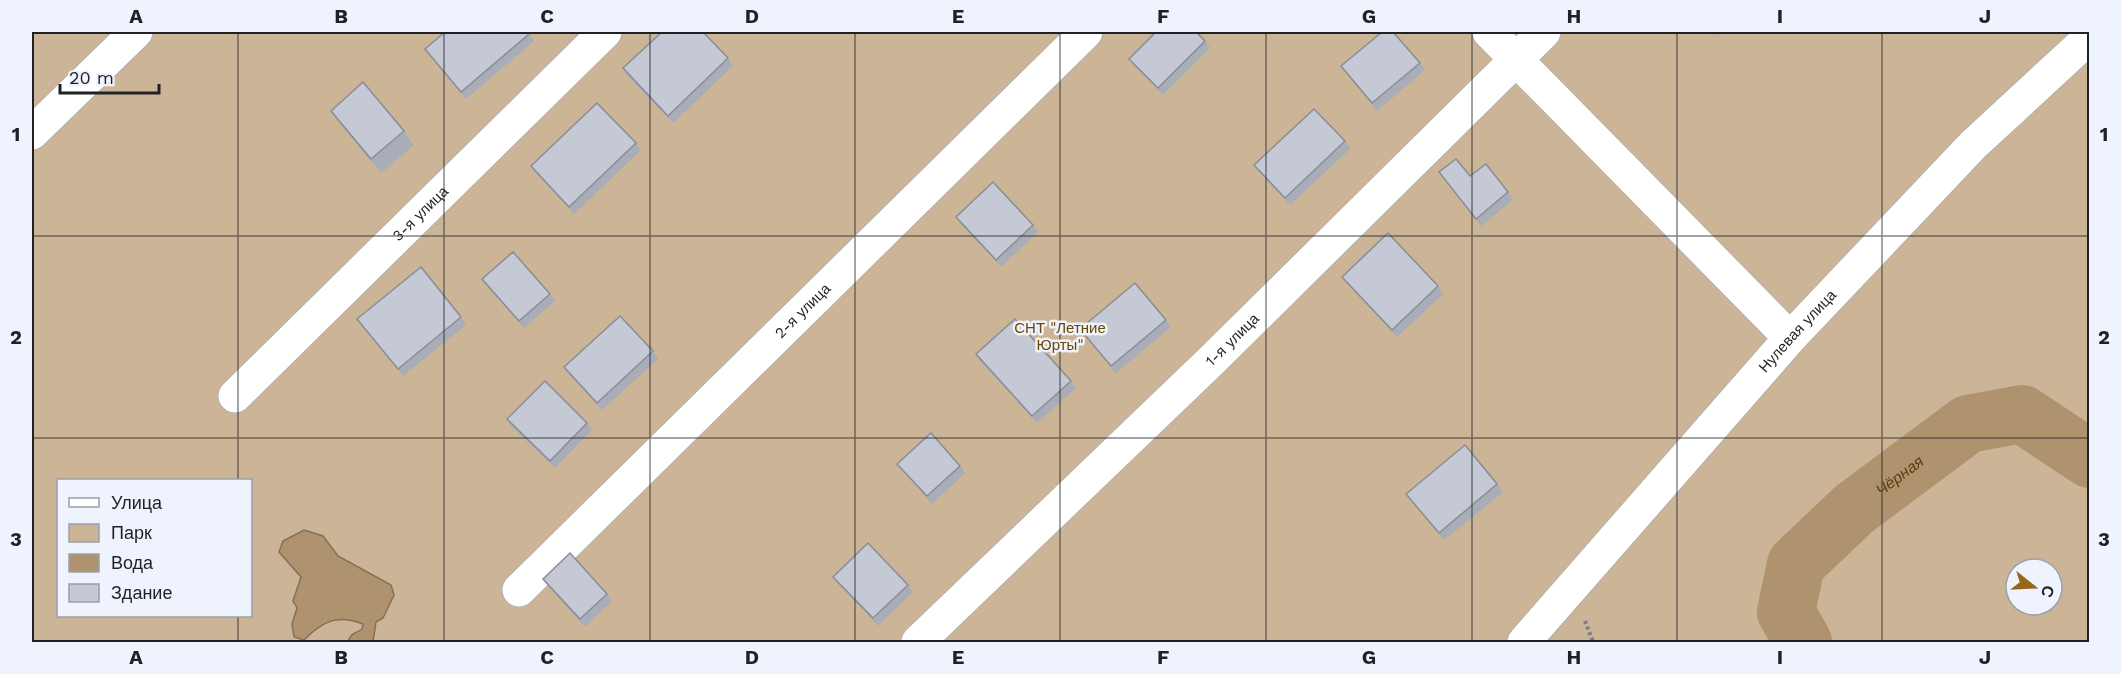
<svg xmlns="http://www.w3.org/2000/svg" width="2121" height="674" font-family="'Work Sans',sans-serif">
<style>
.green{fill:#ccb497;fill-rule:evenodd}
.water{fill:#af926e;stroke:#847058;stroke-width:1.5}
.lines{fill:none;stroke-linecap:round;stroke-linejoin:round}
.river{stroke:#af926e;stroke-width:58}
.minor-casing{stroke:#9fa4b0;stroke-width:34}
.path{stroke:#787c84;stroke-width:4;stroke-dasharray:3 3;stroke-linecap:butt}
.minor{stroke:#fff;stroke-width:33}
.wall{fill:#a9adb7}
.building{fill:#c4c9d5;stroke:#898d95;stroke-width:1.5}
.grid{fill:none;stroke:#1f2125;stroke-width:1.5;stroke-opacity:0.55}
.labels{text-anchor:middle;stroke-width:5;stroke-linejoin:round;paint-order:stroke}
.street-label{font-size:15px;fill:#1f2125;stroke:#eef3fd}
.park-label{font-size:15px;fill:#6c4400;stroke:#eef3fd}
.water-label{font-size:16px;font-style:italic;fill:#5e3f12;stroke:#eef3fd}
.neatline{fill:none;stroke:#1f2125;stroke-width:2}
.grid-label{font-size:20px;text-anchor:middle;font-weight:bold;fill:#1f2125}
</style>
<rect width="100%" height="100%" fill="#e0e5f2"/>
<!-- green -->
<path class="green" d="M 32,32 L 2089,32 L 2089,642 L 32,642 ZM 58,480 L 250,480 L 250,616 L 58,616 ZM 2016,569 L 2052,569 L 2052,605 L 2016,605 Z"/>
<!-- water -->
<path class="water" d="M 304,530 L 323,536 L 338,556 L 391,585 L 394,595 L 383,618 L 376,622 L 373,642 L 348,642 C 352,631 354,635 362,629 L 363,624 C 337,614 323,621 304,640 L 294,637 L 292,624 L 297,608 L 293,601 L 301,577 L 279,552 L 283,541 Z"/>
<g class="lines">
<!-- river -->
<path class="river" id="s1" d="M 1803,642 L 1786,612 L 1796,564 L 1854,509 L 1968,424 L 2022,414 L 2090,459"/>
<defs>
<g id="minor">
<path d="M 1489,32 L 1790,338"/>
<path d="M 32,133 L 136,32"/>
<path id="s2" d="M 235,396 L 605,32"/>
<path id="s3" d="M 519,590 L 1086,32"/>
<path id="s4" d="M 918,642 L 1212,360 L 1544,32"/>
<path id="s5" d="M 1524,642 L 1790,338 L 1973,145 L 2090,37"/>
</g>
</defs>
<!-- minor casing -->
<use href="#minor" class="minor-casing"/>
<!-- path -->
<path class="path" d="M 1585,621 L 1593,642"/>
<!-- minor -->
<use href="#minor" class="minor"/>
</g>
<!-- wall -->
<g class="wall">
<path d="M 527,32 L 534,41 L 466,99 L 425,49 Z"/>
<path d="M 1713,32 L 1721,32 L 1717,36 Z"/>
<path d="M 1205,41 L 1210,48 L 1163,95 L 1134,66 L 1129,59 Z"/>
<path d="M 728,58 L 733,66 L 673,123 L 628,76 L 623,68 Z"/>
<path d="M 1420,63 L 1425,70 L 1377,111 L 1341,66 Z"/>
<path d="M 331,111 L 404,131 L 414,145 L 381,173 L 340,124 Z"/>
<path d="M 1345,141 L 1350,149 L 1290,205 L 1259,172 L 1254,165 Z"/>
<path d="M 636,143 L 641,150 L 574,214 L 536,173 L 531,166 Z"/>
<path d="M 1439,172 L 1470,176 L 1508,192 L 1513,200 L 1481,226 Z"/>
<path d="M 956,217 L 1033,225 L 1038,232 L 1001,267 L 961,224 Z"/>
<path d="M 1342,277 L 1438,286 L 1443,294 L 1397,337 L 1347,284 Z"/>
<path d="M 482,279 L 550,294 L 555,301 L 524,328 L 487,286 Z"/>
<path d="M 461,317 L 466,325 L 403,376 L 357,319 Z"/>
<path d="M 1166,320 L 1171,327 L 1116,373 L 1080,329 Z"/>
<path d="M 653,351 L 658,359 L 602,410 L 569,374 L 564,367 Z"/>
<path d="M 976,354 L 1071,381 L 1076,388 L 1037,423 L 981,362 Z"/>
<path d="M 507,419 L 587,423 L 592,430 L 555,468 L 512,427 Z"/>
<path d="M 897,464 L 960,466 L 965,473 L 932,504 L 903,471 Z"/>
<path d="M 1497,484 L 1503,492 L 1444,540 L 1406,494 Z"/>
<path d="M 833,577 L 908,585 L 913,592 L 878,626 L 838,584 Z"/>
<path d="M 543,579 L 607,594 L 612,601 L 585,627 L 548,586 Z"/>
</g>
<!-- building -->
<g class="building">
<path d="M 445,32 L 527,32 L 529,34 L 461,92 L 425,49 Z"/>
<path d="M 662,32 L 703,32 L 728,58 L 668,116 L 623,68 Z"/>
<path d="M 1156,32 L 1196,32 L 1205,41 L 1158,88 L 1129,59 Z"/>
<path d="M 1382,32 L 1393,32 L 1420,63 L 1372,103 L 1341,66 Z"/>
<path d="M 363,82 L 404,131 L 371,159 L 331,111 Z"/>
<path d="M 597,103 L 636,143 L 569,207 L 531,166 Z"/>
<path d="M 1314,109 L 1345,141 L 1285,198 L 1254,165 Z"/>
<path d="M 1456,159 L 1470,176 L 1486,164 L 1508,192 L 1476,219 L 1439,172 Z"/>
<path d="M 993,182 L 1033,225 L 996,260 L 956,217 Z"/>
<path d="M 1388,233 L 1438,286 L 1392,330 L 1342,277 Z"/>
<path d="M 513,252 L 550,294 L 519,321 L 482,279 Z"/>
<path d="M 421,267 L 461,317 L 398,369 L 357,319 Z"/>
<path d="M 1135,283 L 1166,320 L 1111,366 L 1080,329 Z"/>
<path d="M 620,316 L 653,351 L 597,403 L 564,367 Z"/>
<path d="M 1015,319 L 1071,381 L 1032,416 L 976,354 Z"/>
<path d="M 545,381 L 587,423 L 550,461 L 507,419 Z"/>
<path d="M 931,433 L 960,466 L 927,496 L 897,464 Z"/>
<path d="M 1465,445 L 1497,484 L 1439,533 L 1406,494 Z"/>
<path d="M 868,543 L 908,585 L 873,618 L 833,577 Z"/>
<path d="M 570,553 L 607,594 L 580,619 L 543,579 Z"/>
</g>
<!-- grid -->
<path class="grid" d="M 238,32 L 238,480M 444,32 L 444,642M 650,32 L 650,642M 855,32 L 855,642M 1060,32 L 1060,642M 1266,32 L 1266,642M 1472,32 L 1472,642M 1677,32 L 1677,642M 1882,32 L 1882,642M 32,236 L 2090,236M 32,438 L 2090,438M 238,616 L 238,642"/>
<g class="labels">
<!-- street labels -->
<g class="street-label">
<text dy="5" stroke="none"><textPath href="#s2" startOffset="260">3-я улица</textPath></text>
<text dy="5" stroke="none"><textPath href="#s3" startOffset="398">2-я улица</textPath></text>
<text dy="5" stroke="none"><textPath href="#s5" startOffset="414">Нулевая улица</textPath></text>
<text dy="5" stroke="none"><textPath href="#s4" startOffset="436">1-я улица</textPath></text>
</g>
<!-- park labels -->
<g class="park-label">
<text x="1060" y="333">СНТ "Летние<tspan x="1060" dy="17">Юрты"</tspan></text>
</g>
<!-- water labels -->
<g class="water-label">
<text dy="6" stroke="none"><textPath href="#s1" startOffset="220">Чёрная</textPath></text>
</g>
</g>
<!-- border -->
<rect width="2121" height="674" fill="none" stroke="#eef3fd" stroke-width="66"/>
<!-- legend -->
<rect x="57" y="479" width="195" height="138" fill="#eef3fd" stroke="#9b9fa7" stroke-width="1.5"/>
<rect x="69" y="498" width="30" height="9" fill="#ffffff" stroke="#9b9fa7" stroke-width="1.5"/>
<text x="111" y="509" font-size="18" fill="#1f2125">Улица</text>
<rect x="69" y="524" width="30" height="18" fill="#ccb497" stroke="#9b9fa7" stroke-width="1.5"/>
<text x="111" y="539" font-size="18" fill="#1f2125">Парк</text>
<rect x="69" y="554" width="30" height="18" fill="#af926e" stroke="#9b9fa7" stroke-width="1.5"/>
<text x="111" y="569" font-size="18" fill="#1f2125">Вода</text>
<rect x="69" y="584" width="30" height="18" fill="#c4c9d5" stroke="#9b9fa7" stroke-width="1.5"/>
<text x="111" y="599" font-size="18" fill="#1f2125">Здание</text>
<!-- north arrow -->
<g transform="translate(2034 587) rotate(108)"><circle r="28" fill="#eef3fd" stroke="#9b9fa7" stroke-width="1.5"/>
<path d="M0-4.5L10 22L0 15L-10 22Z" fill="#98661a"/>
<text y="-9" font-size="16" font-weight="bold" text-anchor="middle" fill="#1f2125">С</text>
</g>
<!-- scale -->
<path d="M60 84v9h99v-9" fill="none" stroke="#1f2125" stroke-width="3"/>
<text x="69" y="84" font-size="18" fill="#1f2125" stroke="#eef3fd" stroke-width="4.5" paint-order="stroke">20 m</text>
<rect x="33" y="33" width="2055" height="608" class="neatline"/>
<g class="grid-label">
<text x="136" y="23">A</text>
<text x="341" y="23">B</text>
<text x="547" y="23">C</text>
<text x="752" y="23">D</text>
<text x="958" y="23">E</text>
<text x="1163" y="23">F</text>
<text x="1369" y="23">G</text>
<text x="1574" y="23">H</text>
<text x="1780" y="23">I</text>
<text x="1985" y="23">J</text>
<text x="16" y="141">1</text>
<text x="2104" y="141">1</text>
<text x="16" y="344">2</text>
<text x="2104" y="344">2</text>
<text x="16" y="546">3</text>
<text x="2104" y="546">3</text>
<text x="136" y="664">A</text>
<text x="341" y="664">B</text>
<text x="547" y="664">C</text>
<text x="752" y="664">D</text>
<text x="958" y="664">E</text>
<text x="1163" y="664">F</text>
<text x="1369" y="664">G</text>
<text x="1574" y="664">H</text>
<text x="1780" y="664">I</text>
<text x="1985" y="664">J</text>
</g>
</svg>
